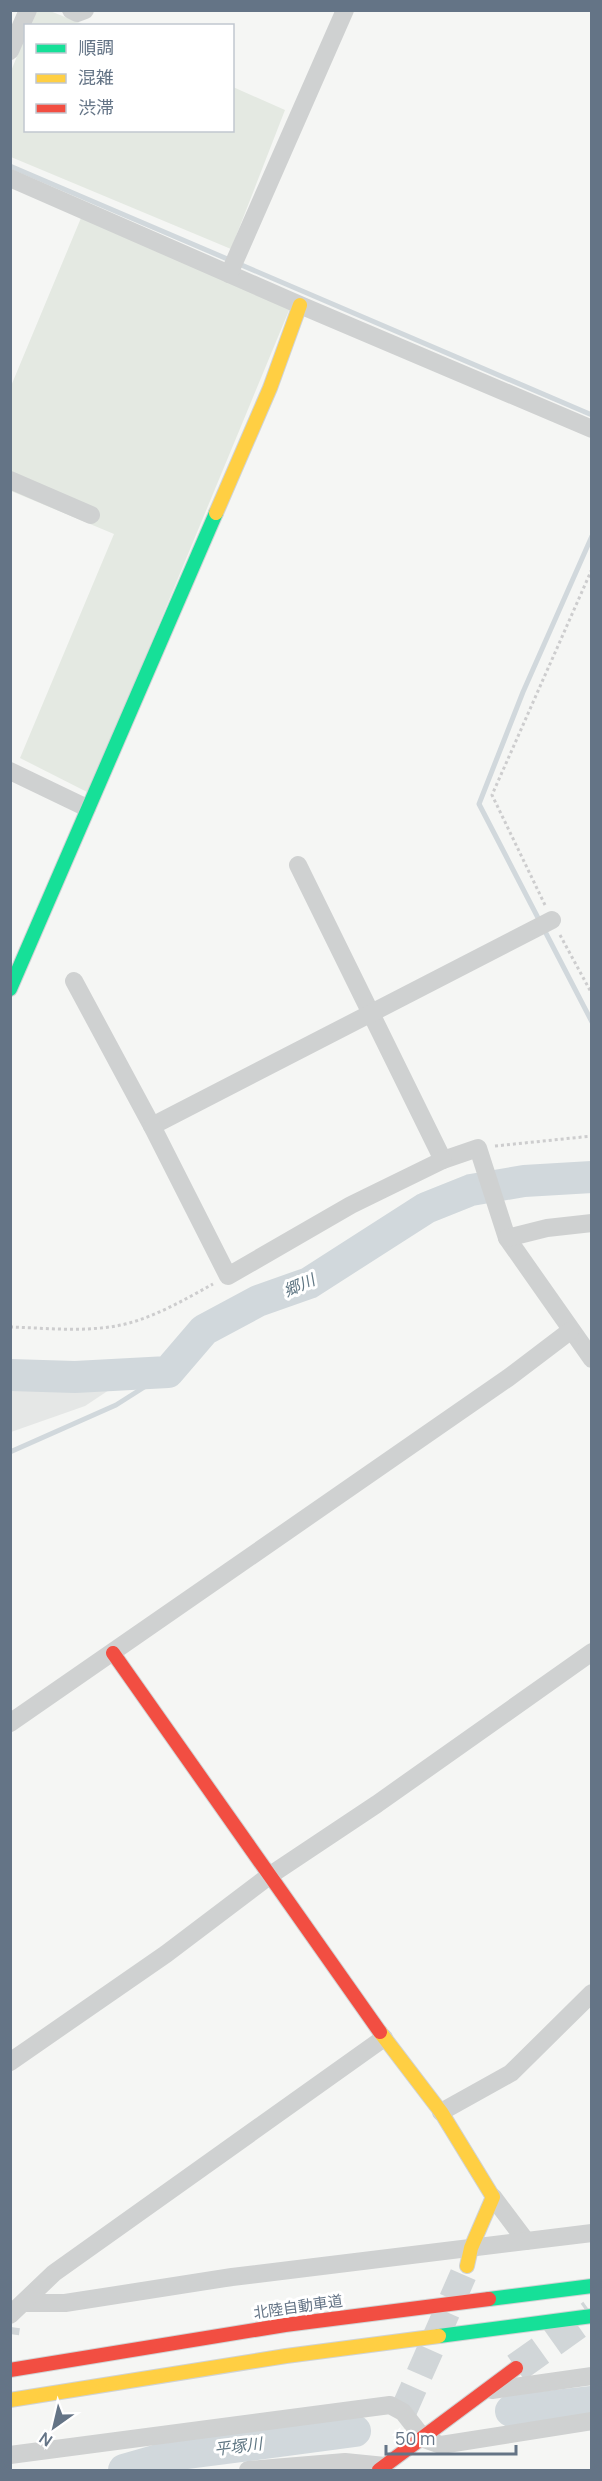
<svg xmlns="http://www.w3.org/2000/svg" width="602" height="2481" font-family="Manrope,'Noto Sans JP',sans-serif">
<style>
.built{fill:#e5e7e6}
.green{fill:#e4e9e2}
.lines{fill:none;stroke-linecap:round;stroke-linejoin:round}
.stream{stroke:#d1d8dc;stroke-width:5}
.river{stroke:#d1d8dc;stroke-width:32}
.street-tunnel{stroke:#d1d6d8;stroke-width:18;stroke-dasharray:18 9;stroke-linecap:butt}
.secondary-tunnel{stroke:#d1d6d8;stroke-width:27;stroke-dasharray:27 14;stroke-linecap:butt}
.primary-tunnel{stroke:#d1d6d8;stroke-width:30;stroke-dasharray:30 15;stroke-linecap:butt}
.fast-casing{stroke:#d0d3d4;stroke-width:16}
.slow-casing{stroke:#d0d3d4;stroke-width:16}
.jam-casing{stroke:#d0d3d4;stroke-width:16}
.path{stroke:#cdcdce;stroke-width:3;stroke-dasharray:3 3;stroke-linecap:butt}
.street{stroke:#cfd1d1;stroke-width:18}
.fast{stroke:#16e098;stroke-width:14}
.slow{stroke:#ffcf43;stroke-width:14}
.jam{stroke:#f24e42;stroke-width:14}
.labels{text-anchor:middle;stroke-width:6;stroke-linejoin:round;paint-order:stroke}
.street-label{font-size:15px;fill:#647486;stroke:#fff}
.water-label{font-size:16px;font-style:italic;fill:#5f7683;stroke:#fff}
</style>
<rect width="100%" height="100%" fill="#f5f6f4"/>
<!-- built -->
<path class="built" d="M 11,1385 L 112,1388 L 85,1406 L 11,1432 Z"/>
<!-- green -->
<g class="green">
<path d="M 37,10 L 50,11 L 85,25 L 31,26 Z"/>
<path d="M 25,37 L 26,130 L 232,130 L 233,87 L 285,110 L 231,249 L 11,157 L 11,71 Z"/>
<path d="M 81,218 L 290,308 L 89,793 L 20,758 L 114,534 L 11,491 L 11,386 Z"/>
</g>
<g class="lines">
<!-- stream -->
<g class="stream">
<path d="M 10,166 L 592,415"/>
<path d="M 592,536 L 523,692 L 479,804 L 592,1022"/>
<path d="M 10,1452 L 116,1405 L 168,1372"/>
</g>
<!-- river -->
<g class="river">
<path d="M 10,1375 L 75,1377 L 168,1372 L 204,1330 L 258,1301 L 309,1283 L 426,1208 L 471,1190 L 524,1181 L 592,1177"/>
<path d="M 511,2411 L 592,2402"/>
<path d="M 124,2470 L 180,2454 L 355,2431"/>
</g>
<!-- street-tunnel -->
<path class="street-tunnel" d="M 10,2334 L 11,2327"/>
<!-- secondary-tunnel -->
<path class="secondary-tunnel" d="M 403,2412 L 467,2266"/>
<!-- primary-tunnel -->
<path class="primary-tunnel" d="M 516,2368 L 592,2314"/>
<defs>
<g id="fast">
<path d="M 10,989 L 216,513"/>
<path d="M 489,2299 L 592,2286"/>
<path d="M 439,2336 L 592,2316"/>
</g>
<g id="slow">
<path d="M 216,513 L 270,388 L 300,305"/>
<path d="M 380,2032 L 441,2112 L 493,2197 L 471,2248 L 467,2266"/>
<path d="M 10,2400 L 286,2356 L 439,2336"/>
</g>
<g id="jam">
<path d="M 113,1653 L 380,2032"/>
<path d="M 10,2370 L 285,2325 L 489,2299"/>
<path d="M 379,2470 L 516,2368"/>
</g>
</defs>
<!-- fast casing -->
<use href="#fast" class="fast-casing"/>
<!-- slow casing -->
<use href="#slow" class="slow-casing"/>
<!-- jam casing -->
<use href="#jam" class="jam-casing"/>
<!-- path -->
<g class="path">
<path d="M 545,905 L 492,795 L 592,569"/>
<path d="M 560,935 L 592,994"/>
<path d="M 495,1146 L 592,1136"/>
<path d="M 10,1327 C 45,1328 82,1332 116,1326 C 150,1320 184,1300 213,1284"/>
</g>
<!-- street -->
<g class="street">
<path d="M 71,10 L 77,13 L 85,10"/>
<path d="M 10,51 L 28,10"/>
<path d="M 10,178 L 300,305 L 592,429"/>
<path d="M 229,274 L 345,10"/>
<path d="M 10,480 L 91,515"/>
<path d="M 10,771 L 87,808"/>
<path d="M 298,865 L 443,1160 L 478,1148 L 507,1238 L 592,1359"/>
<path d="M 74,981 L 152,1126 L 552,920"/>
<path d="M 152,1126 L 228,1276 L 351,1205 L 443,1160"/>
<path d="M 507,1238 L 547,1228 L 592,1223"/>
<path d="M 10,1723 L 508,1378 L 570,1331"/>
<path d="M 10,2062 L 166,1954 L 269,1876 L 377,1804 L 592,1652"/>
<path d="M 441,2112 L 511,2073 L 592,1993"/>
<path d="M 493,2197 L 526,2241"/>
<path d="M 26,2303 L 65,2303 L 232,2277 L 592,2233"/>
<path d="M 10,2315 L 54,2273 L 384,2038"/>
<path d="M 492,2390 L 592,2376"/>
<path d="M 10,2455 L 390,2405 L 403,2412 L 424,2439 L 441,2445 L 592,2421"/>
<path d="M 248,2470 L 345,2462 L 385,2466"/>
</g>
<!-- fast -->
<use href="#fast" class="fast"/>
<!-- slow -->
<use href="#slow" class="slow"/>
<!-- jam -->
<use href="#jam" class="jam"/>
</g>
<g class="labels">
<!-- street labels -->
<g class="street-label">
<text transform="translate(298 2307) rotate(-8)" y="5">北陸自動車道</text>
</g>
<!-- water labels -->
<g class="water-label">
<text transform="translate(299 1285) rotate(-24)" y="6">郷川</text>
<text transform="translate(238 2446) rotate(-7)" y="6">平塚川</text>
</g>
</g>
<!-- border -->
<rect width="602" height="2481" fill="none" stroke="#647486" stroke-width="24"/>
<!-- legend -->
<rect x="24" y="24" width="210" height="108" fill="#ffffff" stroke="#c1c7cf" stroke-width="1.5"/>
<rect x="36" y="44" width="30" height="9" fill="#16e098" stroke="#c1c7cf" stroke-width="1.5"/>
<text x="78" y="54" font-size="18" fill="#647486">順調</text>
<rect x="36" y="74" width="30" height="9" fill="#ffcf43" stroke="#c1c7cf" stroke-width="1.5"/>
<text x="78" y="84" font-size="18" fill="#647486">混雑</text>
<rect x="36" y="104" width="30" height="9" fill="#f24e42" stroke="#c1c7cf" stroke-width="1.5"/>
<text x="78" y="114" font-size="18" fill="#647486">渋滞</text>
<!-- north arrow -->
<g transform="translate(54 2427) rotate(214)" stroke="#ffffff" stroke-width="4.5" paint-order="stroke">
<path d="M0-4.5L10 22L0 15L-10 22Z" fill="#647486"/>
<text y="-9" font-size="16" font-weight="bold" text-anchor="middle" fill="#647486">N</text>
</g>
<!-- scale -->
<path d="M386 2445v9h130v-9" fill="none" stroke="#647486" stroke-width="3"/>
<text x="395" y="2445" font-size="18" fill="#647486" stroke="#ffffff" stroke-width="4.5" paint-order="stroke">50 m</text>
</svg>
